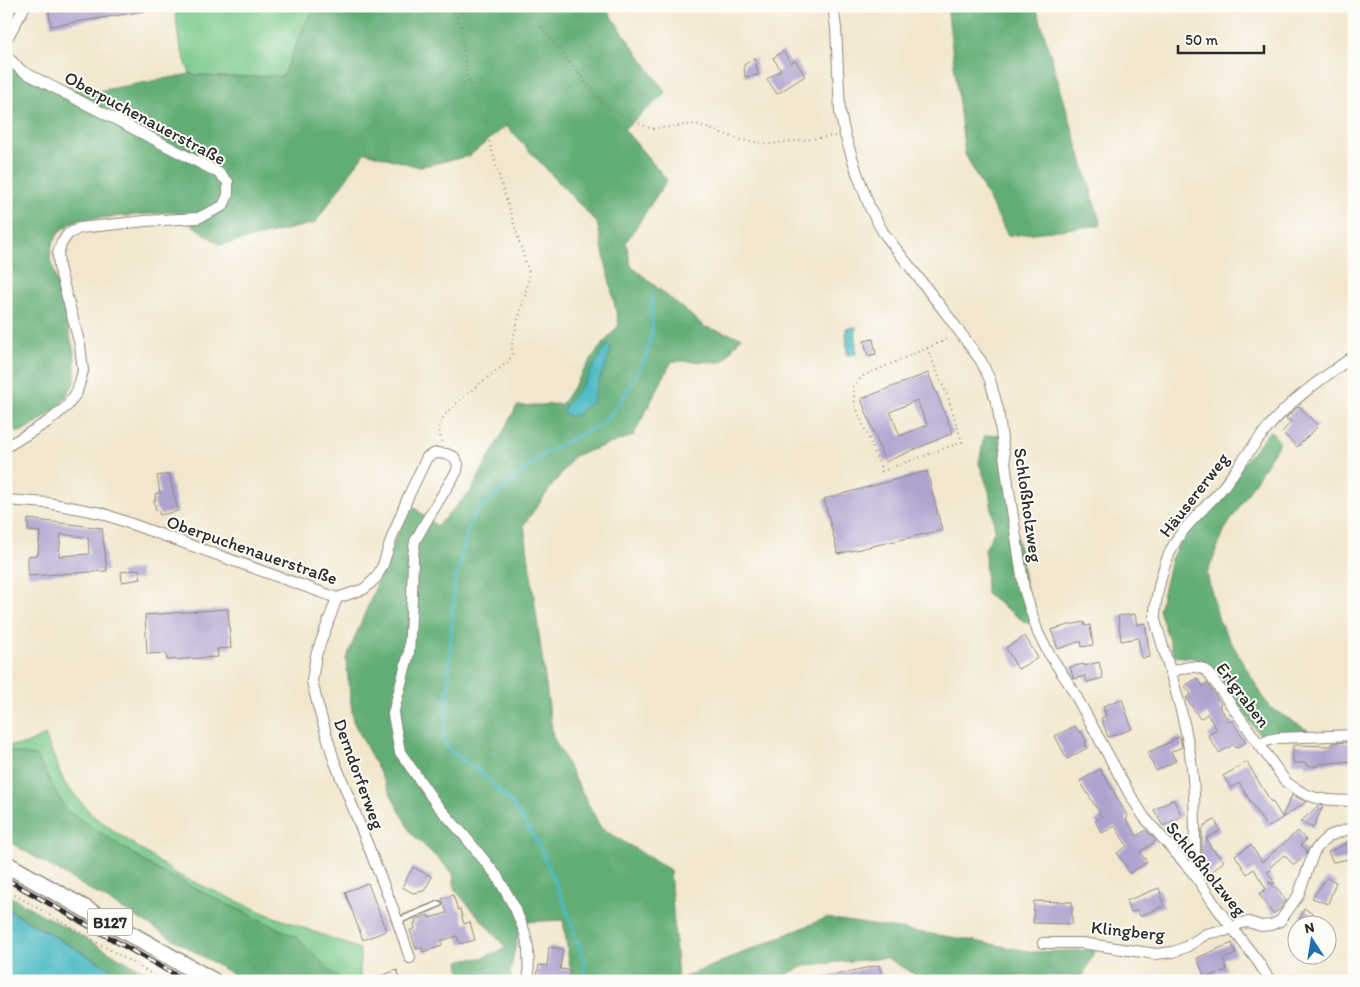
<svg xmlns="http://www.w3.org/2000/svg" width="1360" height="987" font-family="Itim,sans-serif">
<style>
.green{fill:#78c98a;stroke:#527a5a}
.forest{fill:#62ad76;stroke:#466c50}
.water{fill:#4bb9c4;stroke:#3b7278}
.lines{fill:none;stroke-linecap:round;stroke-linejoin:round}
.stream{stroke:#4bb9c4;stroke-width:3}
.building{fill:#aea2cf;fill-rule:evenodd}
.lane-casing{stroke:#8e897c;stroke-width:8}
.street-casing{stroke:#8e897c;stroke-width:12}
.primary-casing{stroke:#8e897c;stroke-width:19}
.path{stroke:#8e897c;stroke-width:2;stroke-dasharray:1 4;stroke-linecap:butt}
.lane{stroke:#fff;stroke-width:5}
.street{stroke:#fff;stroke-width:10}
.primary{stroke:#fff;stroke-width:16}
.rail-casing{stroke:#2b2b2b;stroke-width:5}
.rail{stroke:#fdfcf7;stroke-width:3;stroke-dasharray:9;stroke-linecap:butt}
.labels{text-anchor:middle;stroke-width:4;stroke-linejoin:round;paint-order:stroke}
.shield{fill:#fdfcf7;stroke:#6a6a68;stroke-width:1}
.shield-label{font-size:16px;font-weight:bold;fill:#2b2b2b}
.street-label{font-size:18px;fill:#2b2b2b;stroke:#fdfcf7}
</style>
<rect width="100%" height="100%" fill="#fdfcf7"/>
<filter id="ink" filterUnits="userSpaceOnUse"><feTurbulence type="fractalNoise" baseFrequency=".02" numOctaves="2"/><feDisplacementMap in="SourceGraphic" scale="10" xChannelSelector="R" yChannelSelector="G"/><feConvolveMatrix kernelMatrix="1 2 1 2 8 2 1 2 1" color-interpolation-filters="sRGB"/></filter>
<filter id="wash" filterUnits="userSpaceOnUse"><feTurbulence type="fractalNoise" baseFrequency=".0096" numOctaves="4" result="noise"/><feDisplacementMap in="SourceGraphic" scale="20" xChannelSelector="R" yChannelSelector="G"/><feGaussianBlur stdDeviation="1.12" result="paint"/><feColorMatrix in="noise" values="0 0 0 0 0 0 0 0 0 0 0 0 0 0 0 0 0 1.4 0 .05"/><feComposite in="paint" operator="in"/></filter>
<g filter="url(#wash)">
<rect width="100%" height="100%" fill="#f2e7ce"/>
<!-- green -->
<g class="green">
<path d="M 178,6 L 317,6 L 306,22 L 283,76 L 220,77 L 190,74 L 179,43 L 175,9 Z"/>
<path d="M 45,735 L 64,782 L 92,815 L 176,874 L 264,913 L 360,949 L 360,981 L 341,981 L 298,938 L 161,872 L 65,810 L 37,757 L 6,750 L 6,745 L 24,745 Z"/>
</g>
<!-- forest -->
<g class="forest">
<path d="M 317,6 L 604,6 L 666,93 L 624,129 L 667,180 L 626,242 L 631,266 L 705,327 L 741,337 L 723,362 L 672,361 L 633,436 L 574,456 L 524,524 L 553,737 L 601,828 L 670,870 L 678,980 L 826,918 L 964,939 L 1033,952 L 1095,950 L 1083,976 L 919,977 L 887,958 L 806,965 L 773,981 L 572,981 L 563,920 L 521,922 L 510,972 L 512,981 L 461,981 L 459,961 L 466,959 L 482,958 L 506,948 L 455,890 L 453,873 L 411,833 L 353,721 L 346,659 L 410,504 L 437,526 L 471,491 L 517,406 L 562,404 L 596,352 L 619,325 L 597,223 L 506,126 L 469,156 L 419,167 L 365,152 L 315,223 L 221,245 L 173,212 L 77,220 L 60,231 L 52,244 L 50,256 L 75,356 L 75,382 L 61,404 L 38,423 L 20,432 L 6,427 L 6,67 L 87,93 L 190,74 L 220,77 L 283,76 L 306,22 Z"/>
<path d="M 947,6 L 1036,6 L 1101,225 L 1008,236 L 965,154 Z"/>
<path d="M 1270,431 L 1280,442 L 1224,531 L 1207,574 L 1219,621 L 1269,707 L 1309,731 L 1262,738 L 1211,667 L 1193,658 L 1174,656 L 1159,610 L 1171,559 L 1182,538 Z"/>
<path d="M 998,434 L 1033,624 L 1025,622 L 986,594 L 985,549 L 995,530 L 989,491 L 979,463 L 984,436 Z"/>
<path d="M 6,750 L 37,757 L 66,810 L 161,872 L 298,938 L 341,981 L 244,981 L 6,840 Z"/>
<path d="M 6,894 L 161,981 L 132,981 L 6,908 Z"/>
</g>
<!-- water -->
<g class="water">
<path d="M 856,327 L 856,354 L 847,355 L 846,328 Z"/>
<path d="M 608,346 L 611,347 C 609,361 601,374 596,388 C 595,393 594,398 591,403 C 588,406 589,405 585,407 C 578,412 579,416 569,416 L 563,412 L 565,406 L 583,384 L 605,347 Z"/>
<path d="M 6,909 L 132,981 L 6,981 Z"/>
</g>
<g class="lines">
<!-- stream -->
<path class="stream" d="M 583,981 L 585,963 L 563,900 L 538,843 L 513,805 L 479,770 L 452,753 L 443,741 L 447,702 L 454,587 L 469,525 L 478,511 L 543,454 L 603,423 L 622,399 L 646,357 L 652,332 L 652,296"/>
</g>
<g id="blocks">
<!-- building -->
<g class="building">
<path d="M 48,6 L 145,6 L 145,11 L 51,26 Z"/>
<path d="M 783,51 L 791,63 L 795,60 L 805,76 L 777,94 L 767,79 L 781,70 L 773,58 Z"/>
<path d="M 755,57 L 758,75 L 745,77 L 744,65 Z"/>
<path d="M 873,339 L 876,354 L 868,356 L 864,341 Z"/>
<path d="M 928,373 L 953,433 L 885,462 L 861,399 ZM 917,400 L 927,425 L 900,436 L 890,412 Z"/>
<path d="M 1299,406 L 1318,426 L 1297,447 L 1282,432 L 1291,422 L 1286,418 Z"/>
<path d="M 927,471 L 942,530 L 838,554 L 824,499 Z"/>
<path d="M 169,474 L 178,511 L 160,515 L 158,510 L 156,510 L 154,500 L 156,500 L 155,494 L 160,493 L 157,476 Z"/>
<path d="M 28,519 L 102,528 L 107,571 L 28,576 L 28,556 L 38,555 L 40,532 L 28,531 ZM 61,534 L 88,538 L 89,554 L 59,556 Z"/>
<path d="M 139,569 L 141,579 L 122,582 L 121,572 Z"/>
<path d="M 228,609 L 231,648 L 217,649 L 218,657 L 167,660 L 166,653 L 147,654 L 145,615 Z"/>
<path d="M 1135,614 L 1137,625 L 1145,623 L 1150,657 L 1142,658 L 1138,638 L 1121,641 L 1118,616 Z"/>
<path d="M 1084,622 L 1085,626 L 1090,625 L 1093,645 L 1082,647 L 1081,641 L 1058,649 L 1051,630 L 1065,626 Z"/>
<path d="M 1025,636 L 1038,658 L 1018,669 L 1006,648 Z"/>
<path d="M 1099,662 L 1103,678 L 1087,682 L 1085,676 L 1074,679 L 1073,677 L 1070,667 L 1084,664 L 1084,666 Z"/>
<path d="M 1197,678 L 1203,686 L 1207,683 L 1221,704 L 1219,706 L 1229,722 L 1232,720 L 1246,742 L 1236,748 L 1234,744 L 1219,753 L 1208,735 L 1217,730 L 1207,714 L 1200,719 L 1186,698 L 1191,694 L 1185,686 Z"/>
<path d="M 1122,699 L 1132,729 L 1108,737 L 1101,718 L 1106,716 L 1103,706 Z"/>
<path d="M 1075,726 L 1079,732 L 1081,731 L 1087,742 L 1085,743 L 1087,748 L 1067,759 L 1055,736 Z"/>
<path d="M 1180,737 L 1182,747 L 1171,752 L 1176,761 L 1156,771 L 1147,753 L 1172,741 L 1171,740 Z"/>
<path d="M 1353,742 L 1354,761 L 1318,764 L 1318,766 L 1306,766 L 1306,763 L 1293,763 L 1293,745 L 1332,746 L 1332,743 Z"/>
<path d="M 1247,762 L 1271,802 L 1272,801 L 1282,817 L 1292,795 L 1306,802 L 1267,828 L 1239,783 L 1231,788 L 1223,776 Z"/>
<path d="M 1100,769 L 1115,793 L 1114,793 L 1128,817 L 1126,819 L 1137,836 L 1146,830 L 1156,841 L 1140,852 L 1147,862 L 1130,873 L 1117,853 L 1127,846 L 1115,826 L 1102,833 L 1095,821 L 1102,817 L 1080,781 Z"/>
<path d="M 1173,799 L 1182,816 L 1163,826 L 1154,810 Z"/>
<path d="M 1319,805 L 1323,806 L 1313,828 L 1300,822 Z"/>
<path d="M 1215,820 L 1220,831 L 1206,838 L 1211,848 L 1224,861 L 1205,878 L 1202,864 L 1202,829 L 1205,827 L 1204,825 Z"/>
<path d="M 1298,831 L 1306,840 L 1301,845 L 1307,851 L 1306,855 L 1294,865 L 1284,855 L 1270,867 L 1271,870 L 1267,872 L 1275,884 L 1268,882 L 1279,890 L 1286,901 L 1280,909 L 1273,914 L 1259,894 L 1266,889 L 1254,869 L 1247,874 L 1235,855 L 1251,845 L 1262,862 Z"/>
<path d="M 1354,839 L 1354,858 L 1333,862 L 1328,852 Z"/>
<path d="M 413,867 L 432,877 L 424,891 L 413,893 L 402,887 Z"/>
<path d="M 1327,878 L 1336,882 L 1328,904 L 1312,898 Z"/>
<path d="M 368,883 L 386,931 L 363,940 L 345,892 Z"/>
<path d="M 1159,888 L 1163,900 L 1162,901 L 1164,906 L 1140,916 L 1137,910 L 1131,912 L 1126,901 Z"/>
<path d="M 453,895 L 458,910 L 460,909 L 464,924 L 470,922 L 475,940 L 460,944 L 457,936 L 441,941 L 442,946 L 423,952 L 422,948 L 416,949 L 410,930 L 415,929 L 414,924 L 416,923 L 415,920 L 428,915 L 429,918 L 447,913 L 442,899 Z"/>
<path d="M 1034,901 L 1072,902 L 1072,924 L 1033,923 Z"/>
<path d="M 1304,908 L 1326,924 L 1298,924 Z"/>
<path d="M 1232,943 L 1236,954 L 1223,959 L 1227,970 L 1205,978 L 1197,958 Z"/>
<path d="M 549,947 L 563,949 L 560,969 L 570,970 L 568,981 L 536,981 L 539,965 L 547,966 Z"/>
<path d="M 879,965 L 882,976 L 861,981 L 826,981 L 826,977 Z"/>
<path d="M 397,970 L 401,981 L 369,981 L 369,980 Z"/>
</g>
</g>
</g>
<g filter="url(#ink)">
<use href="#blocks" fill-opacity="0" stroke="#8e897c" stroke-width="1"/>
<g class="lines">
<defs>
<path id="lane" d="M 398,921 L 439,904"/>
<g id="street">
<path d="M 833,6 L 836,28 L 840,112 L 845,135 L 857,173 L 870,208 L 883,232 L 945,312 L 981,361 L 990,380 L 998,409 L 1008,484 L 1024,589 L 1038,633 L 1048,652 L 1071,687 L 1129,793 L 1144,817 L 1195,875 L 1217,908 L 1259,963 L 1270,981"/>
<path d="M 6,40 L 25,6"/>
<path d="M 6,56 L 22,71 L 219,173 L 228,182 L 228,195 L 223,206 L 198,218 L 145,221 L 80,228 L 68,234 L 61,244 L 58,254 L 59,267 L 80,345 L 83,371 L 77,392 L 67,406 L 49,421 L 6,447"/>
<path d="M 6,500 L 48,503 L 101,513 L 337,598 L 364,589 L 376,578 L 383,565 L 392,537 L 408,497 L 427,457 L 436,453 L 447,454 L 454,457 L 458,464 L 457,471 L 428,518 L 415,541 L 413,556 L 412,597 L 409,653 L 393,714 L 400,752 L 437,805 L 463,834 L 497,876 L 515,908 L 525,933 L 528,947 L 529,981"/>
<path d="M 337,598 L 316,655 L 312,681 L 318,706 L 334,760 L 394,911 L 410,958"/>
<path d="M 1170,672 C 1185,668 1194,663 1207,671 L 1286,782 C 1311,801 1323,800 1354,801"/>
<path d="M 1260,744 L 1269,740 L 1278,738 L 1354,735"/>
<path d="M 1195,875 C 1195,840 1196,804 1192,768 C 1186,718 1169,668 1155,620 C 1154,607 1157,595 1160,582 C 1164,567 1168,553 1177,539 C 1189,521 1206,507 1220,491 C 1236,471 1250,449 1266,430 C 1290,400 1323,378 1354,356"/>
<path d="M 1043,943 L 1082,943 L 1156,954 L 1173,952 L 1186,947 L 1206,934 L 1214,932 L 1225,931 L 1241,923 L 1249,922 L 1261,926 L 1271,925 L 1280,921 L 1298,896 L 1314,852 L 1321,843 L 1329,836 L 1354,827"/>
</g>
<path id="primary" d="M 6,864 L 213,981"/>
</defs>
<!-- lane casing -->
<use href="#lane" class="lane-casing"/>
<!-- street casing -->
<use href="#street" class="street-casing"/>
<!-- primary casing -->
<use href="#primary" class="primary-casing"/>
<!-- path -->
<g class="path">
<path d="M 541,27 L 606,107 L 651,129 L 696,124 L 741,140 L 770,144 L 835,136"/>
<path d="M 927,348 L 949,400 L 962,442 L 882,471 L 855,405 L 853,386 L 863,376 L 950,338"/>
<path d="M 442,442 C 440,436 438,429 440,423 C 445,408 494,373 509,361 L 512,353 L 512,342 L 528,284 L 529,273 L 500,179 L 483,119 L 466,74 L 461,27 L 452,6"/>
<path d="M 6,890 L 164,981"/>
<path d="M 226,976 L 235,981"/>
</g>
<!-- lane -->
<use href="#lane" class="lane"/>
<!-- street -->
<use href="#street" class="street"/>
<!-- primary -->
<use href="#primary" class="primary"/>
<defs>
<path id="rail" d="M 6,879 L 186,981"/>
</defs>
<!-- rail casing -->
<use href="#rail" class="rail-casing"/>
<!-- rail -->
<use href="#rail" class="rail"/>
</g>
</g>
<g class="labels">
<!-- shield labels -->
<rect class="shield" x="87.5" y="908.5" width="45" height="27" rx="4"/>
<g class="shield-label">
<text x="110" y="928">B127</text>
</g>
<!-- street labels -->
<g class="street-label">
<text transform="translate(145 118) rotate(28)" y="6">Oberpuchenauerstraße</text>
<text transform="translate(1194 495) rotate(-52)" y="6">Häusererweg</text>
<text transform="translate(1028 505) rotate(82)" y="6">Schloßholzweg</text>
<text transform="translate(252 550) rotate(19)" y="6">Oberpuchenauerstraße</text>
<text transform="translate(1243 695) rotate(53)" y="6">Erlgraben</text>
<text transform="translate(359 774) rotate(70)" y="6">Derndorferweg</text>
<text transform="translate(1206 869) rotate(51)" y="6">Schloßholzweg</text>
<text transform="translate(1128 931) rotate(6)" y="6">Klingberg</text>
</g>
</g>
<!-- margin -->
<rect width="1360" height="987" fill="none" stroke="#fdfcf7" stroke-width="25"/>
<!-- north arrow -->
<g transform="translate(1312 940) rotate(348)"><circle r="24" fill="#fdfcf7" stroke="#a9a8a5"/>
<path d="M0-4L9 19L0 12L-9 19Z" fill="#1f6fb2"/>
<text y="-8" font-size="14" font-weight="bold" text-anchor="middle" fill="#2b2b2b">N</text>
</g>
<!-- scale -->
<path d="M1178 45v8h86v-8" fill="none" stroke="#2b2b2b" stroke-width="2.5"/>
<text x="1185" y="45" font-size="15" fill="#2b2b2b" stroke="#fdfcf7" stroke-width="4" paint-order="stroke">50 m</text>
</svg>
